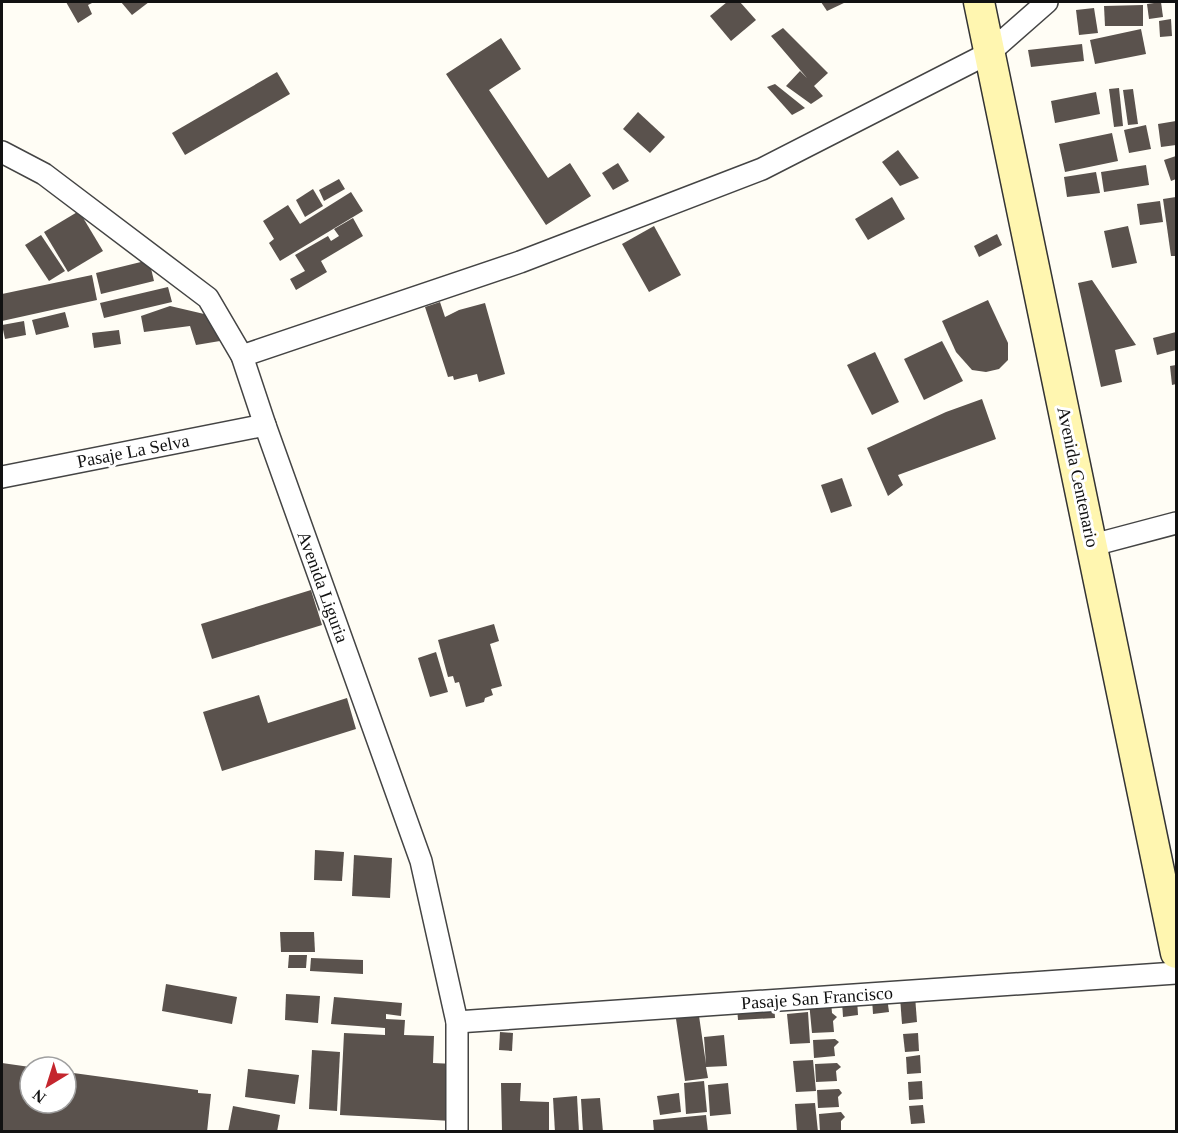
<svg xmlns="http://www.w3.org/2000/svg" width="1178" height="1133" font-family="'Times New Roman',serif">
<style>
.building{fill:#5a524d}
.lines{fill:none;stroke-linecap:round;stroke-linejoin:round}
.street-casing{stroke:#444;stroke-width:24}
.secondary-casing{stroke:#333;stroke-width:33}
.street{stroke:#fff;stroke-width:21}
.secondary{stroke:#fff6b0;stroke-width:30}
.labels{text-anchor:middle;stroke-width:6;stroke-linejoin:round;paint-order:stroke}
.street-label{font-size:18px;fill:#111;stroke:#fff}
</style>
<rect width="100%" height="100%" fill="#fffdf5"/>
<!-- building -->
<g class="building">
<path d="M 66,2 L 94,2 L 88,5 L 92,14 L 78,23 Z"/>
<path d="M 121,2 L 149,2 L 132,15 Z"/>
<path d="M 727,2 L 740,2 L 756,20 L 731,41 L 710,16 Z"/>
<path d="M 821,2 L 846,2 L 827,11 Z"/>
<path d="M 1161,2 L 1163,17 L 1149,19 L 1147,4 Z"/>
<path d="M 1143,5 L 1143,26 L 1105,26 L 1104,6 Z"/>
<path d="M 1094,8 L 1098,33 L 1079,35 L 1076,10 Z"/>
<path d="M 1171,19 L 1172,36 L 1160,37 L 1159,21 Z"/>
<path d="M 783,28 L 828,73 L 814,86 L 823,96 L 811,104 L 786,86 L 800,71 L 807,78 L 771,36 Z"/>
<path d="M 1141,29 L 1146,54 L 1095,64 L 1090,40 Z"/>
<path d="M 501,38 L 521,69 L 489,90 L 548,178 L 570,163 L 591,196 L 546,225 L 446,74 Z"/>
<path d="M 1082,44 L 1084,61 L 1031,67 L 1028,50 Z"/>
<path d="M 277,72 L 290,94 L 185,155 L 172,133 Z"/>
<path d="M 775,84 L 805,108 L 792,115 L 767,87 Z"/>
<path d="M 1119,88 L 1123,126 L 1114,127 L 1109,89 Z"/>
<path d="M 1133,89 L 1138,124 L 1128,125 L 1123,90 Z"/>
<path d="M 1096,92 L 1100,114 L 1055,123 L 1051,101 Z"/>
<path d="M 638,112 L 665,137 L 650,153 L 623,129 Z"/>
<path d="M 1176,121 L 1176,145 L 1161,147 L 1158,124 Z"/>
<path d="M 1146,125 L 1151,149 L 1129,153 L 1124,130 Z"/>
<path d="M 1112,133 L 1118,161 L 1065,172 L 1059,144 Z"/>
<path d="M 898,150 L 919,178 L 900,186 L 882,162 Z"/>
<path d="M 1176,156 L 1176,179 L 1171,181 L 1164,160 Z"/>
<path d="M 618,163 L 629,181 L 613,190 L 602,173 Z"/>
<path d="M 1146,165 L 1149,185 L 1104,192 L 1101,172 Z"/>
<path d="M 1096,172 L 1100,193 L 1067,197 L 1064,177 Z"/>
<path d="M 339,179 L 345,189 L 324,201 L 319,190 Z"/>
<path d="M 313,189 L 323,206 L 305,217 L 296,200 Z"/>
<path d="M 351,192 L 363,211 L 280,261 L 269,243 L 274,239 L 263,221 L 288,205 L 300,224 Z"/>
<path d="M 892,197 L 905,219 L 868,240 L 855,219 Z"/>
<path d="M 1176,197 L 1176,256 L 1171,256 L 1163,199 Z"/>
<path d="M 1160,201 L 1163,222 L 1140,225 L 1137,204 Z"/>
<path d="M 79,211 L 103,251 L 68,272 L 44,232 Z"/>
<path d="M 353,218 L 363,236 L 321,261 L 327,272 L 296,290 L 290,279 L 305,271 L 295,255 L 328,236 L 331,241 L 339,236 L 334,229 Z"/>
<path d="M 654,226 L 681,275 L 649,292 L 622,244 Z"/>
<path d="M 1128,226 L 1137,263 L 1112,268 L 1104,231 Z"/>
<path d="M 997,234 L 1002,245 L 979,257 L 974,246 Z"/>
<path d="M 41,235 L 65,271 L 49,281 L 25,245 Z"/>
<path d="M 149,260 L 154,281 L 101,294 L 96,273 Z"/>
<path d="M 92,275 L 97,300 L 2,321 L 2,294 Z"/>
<path d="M 1092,280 L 1136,345 L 1115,350 L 1122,382 L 1101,387 L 1078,283 Z"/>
<path d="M 168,287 L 172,302 L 104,318 L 100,303 Z"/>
<path d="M 988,300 L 1008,343 L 1008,360 L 999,369 L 986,372 L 972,370 L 956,352 L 942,321 Z"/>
<path d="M 440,302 L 445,317 L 459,310 L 485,303 L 505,374 L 479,382 L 477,374 L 454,380 L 453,376 L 448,377 L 425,307 Z"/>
<path d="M 170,306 L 217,317 L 226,340 L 196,345 L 190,326 L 144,332 L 141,316 Z"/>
<path d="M 65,312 L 69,327 L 36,335 L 32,320 Z"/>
<path d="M 24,321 L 26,335 L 5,339 L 2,325 Z"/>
<path d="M 119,330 L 121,344 L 94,348 L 92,333 Z"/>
<path d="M 1176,332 L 1176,350 L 1157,355 L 1153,338 Z"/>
<path d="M 942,341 L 963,381 L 924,400 L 904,359 Z"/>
<path d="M 875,352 L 899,402 L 872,415 L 847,365 Z"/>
<path d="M 1176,365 L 1176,384 L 1172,385 L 1170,366 Z"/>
<path d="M 982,399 L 996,439 L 898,475 L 903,485 L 888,496 L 867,448 L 946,412 Z"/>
<path d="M 842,478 L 852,506 L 831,513 L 821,485 Z"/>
<path d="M 311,590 L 322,625 L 212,659 L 201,624 Z"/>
<path d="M 494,624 L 499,641 L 490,644 L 502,686 L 491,689 L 493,695 L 485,698 L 484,702 L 466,707 L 459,682 L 455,683 L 453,676 L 448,677 L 438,640 Z"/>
<path d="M 436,652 L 448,692 L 430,697 L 418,658 Z"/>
<path d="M 259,695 L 268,723 L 347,698 L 356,729 L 222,771 L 203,712 Z"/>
<path d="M 315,850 L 344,852 L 342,881 L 314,880 Z"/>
<path d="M 354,855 L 392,858 L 390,898 L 352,896 Z"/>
<path d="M 280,932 L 314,932 L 315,952 L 281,952 Z"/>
<path d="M 289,955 L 307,955 L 306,968 L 288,968 Z"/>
<path d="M 311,958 L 363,960 L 363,974 L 310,971 Z"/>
<path d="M 166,984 L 237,997 L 232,1024 L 162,1011 Z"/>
<path d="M 286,994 L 320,996 L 318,1023 L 285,1020 Z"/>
<path d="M 915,996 L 917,1022 L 902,1024 L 900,997 Z"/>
<path d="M 334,997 L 402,1003 L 401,1016 L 386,1014 L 386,1019 L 405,1020 L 404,1035 L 434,1036 L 433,1063 L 455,1064 L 452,1121 L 340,1115 L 344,1033 L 385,1035 L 385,1028 L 331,1024 Z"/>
<path d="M 887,997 L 889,1012 L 873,1014 L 872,999 Z"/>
<path d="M 857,1000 L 858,1015 L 843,1017 L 842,1002 Z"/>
<path d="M 831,1001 L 832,1013 L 837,1017 L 833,1021 L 834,1032 L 812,1033 L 809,1002 Z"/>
<path d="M 774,1004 L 775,1018 L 738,1020 L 737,1006 Z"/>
<path d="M 698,1009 L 706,1064 L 704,1037 L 724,1035 L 727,1066 L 706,1067 L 708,1078 L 685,1081 L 675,1012 Z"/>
<path d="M 808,1012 L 810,1043 L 790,1044 L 787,1014 Z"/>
<path d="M 500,1032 L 513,1033 L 512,1051 L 499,1050 Z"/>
<path d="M 918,1033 L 919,1051 L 905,1052 L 903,1034 Z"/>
<path d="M 835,1039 L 839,1042 L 834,1047 L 835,1056 L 814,1058 L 813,1040 Z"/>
<path d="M 312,1050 L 340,1052 L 337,1111 L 309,1109 Z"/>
<path d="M 920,1055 L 921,1073 L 907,1074 L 906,1057 Z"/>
<path d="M 813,1060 L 816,1091 L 796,1092 L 793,1061 Z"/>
<path d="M 2,1063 L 30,1067 L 30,1103 L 66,1103 L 66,1072 L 198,1090 L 198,1093 L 211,1094 L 207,1132 L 2,1132 Z"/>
<path d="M 837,1063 L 841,1067 L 836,1071 L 837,1081 L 816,1082 L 815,1064 Z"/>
<path d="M 248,1069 L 299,1075 L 295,1104 L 245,1097 Z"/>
<path d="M 704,1081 L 707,1112 L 686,1114 L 684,1083 Z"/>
<path d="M 922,1081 L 923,1099 L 909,1100 L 908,1082 Z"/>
<path d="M 501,1083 L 521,1083 L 520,1101 L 549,1102 L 549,1132 L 502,1132 Z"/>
<path d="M 728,1083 L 731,1114 L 710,1116 L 708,1085 Z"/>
<path d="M 839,1089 L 842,1093 L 838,1097 L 839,1107 L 818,1108 L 817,1090 Z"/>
<path d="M 679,1093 L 681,1112 L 660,1115 L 657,1096 Z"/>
<path d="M 577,1096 L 579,1132 L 555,1132 L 553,1098 Z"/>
<path d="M 600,1098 L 603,1132 L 583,1132 L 581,1099 Z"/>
<path d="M 815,1103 L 818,1132 L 797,1132 L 795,1104 Z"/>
<path d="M 923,1105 L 925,1123 L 911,1124 L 909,1106 Z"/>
<path d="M 233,1106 L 280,1115 L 277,1132 L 228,1132 Z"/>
<path d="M 841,1112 L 845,1117 L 841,1121 L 841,1131 L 820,1132 L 819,1114 Z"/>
<path d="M 706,1115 L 708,1132 L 654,1132 L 653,1120 Z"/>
</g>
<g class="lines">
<defs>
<g id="street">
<path d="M 2,152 L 44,174 L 208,298 L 242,356 L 265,425 L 421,861 L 457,1022 L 457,1132"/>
<path d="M 242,356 L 520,262 L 762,169 L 989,53 L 1047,2"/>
<path d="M 2,477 L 265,425"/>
<path d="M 1093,545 L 1176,523"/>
<path d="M 457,1022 L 1176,973"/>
</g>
<path id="secondary" d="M 979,2 L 1176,953"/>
</defs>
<!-- street casing -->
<use href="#street" class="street-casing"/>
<!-- secondary casing -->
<use href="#secondary" class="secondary-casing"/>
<!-- street -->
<use href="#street" class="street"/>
<!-- secondary -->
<use href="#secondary" class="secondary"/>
</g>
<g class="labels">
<!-- street labels -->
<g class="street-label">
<text transform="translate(133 451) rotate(-11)" y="6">Pasaje La Selva</text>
<text transform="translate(1078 477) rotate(78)" y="6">Avenida Centenario</text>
<text transform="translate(323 587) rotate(70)" y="6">Avenida Liguria</text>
<text transform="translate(817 998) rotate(-4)" y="6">Pasaje San Francisco</text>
</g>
</g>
<!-- border -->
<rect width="1178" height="1133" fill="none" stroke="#111111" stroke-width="6"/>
<!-- north arrow -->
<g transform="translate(48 1085) rotate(218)"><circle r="28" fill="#ffffff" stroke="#a0a0a0" stroke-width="1.5"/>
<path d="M0-4.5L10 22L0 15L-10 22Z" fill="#c4262e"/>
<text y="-9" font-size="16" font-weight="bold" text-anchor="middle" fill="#111111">N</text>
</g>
</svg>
